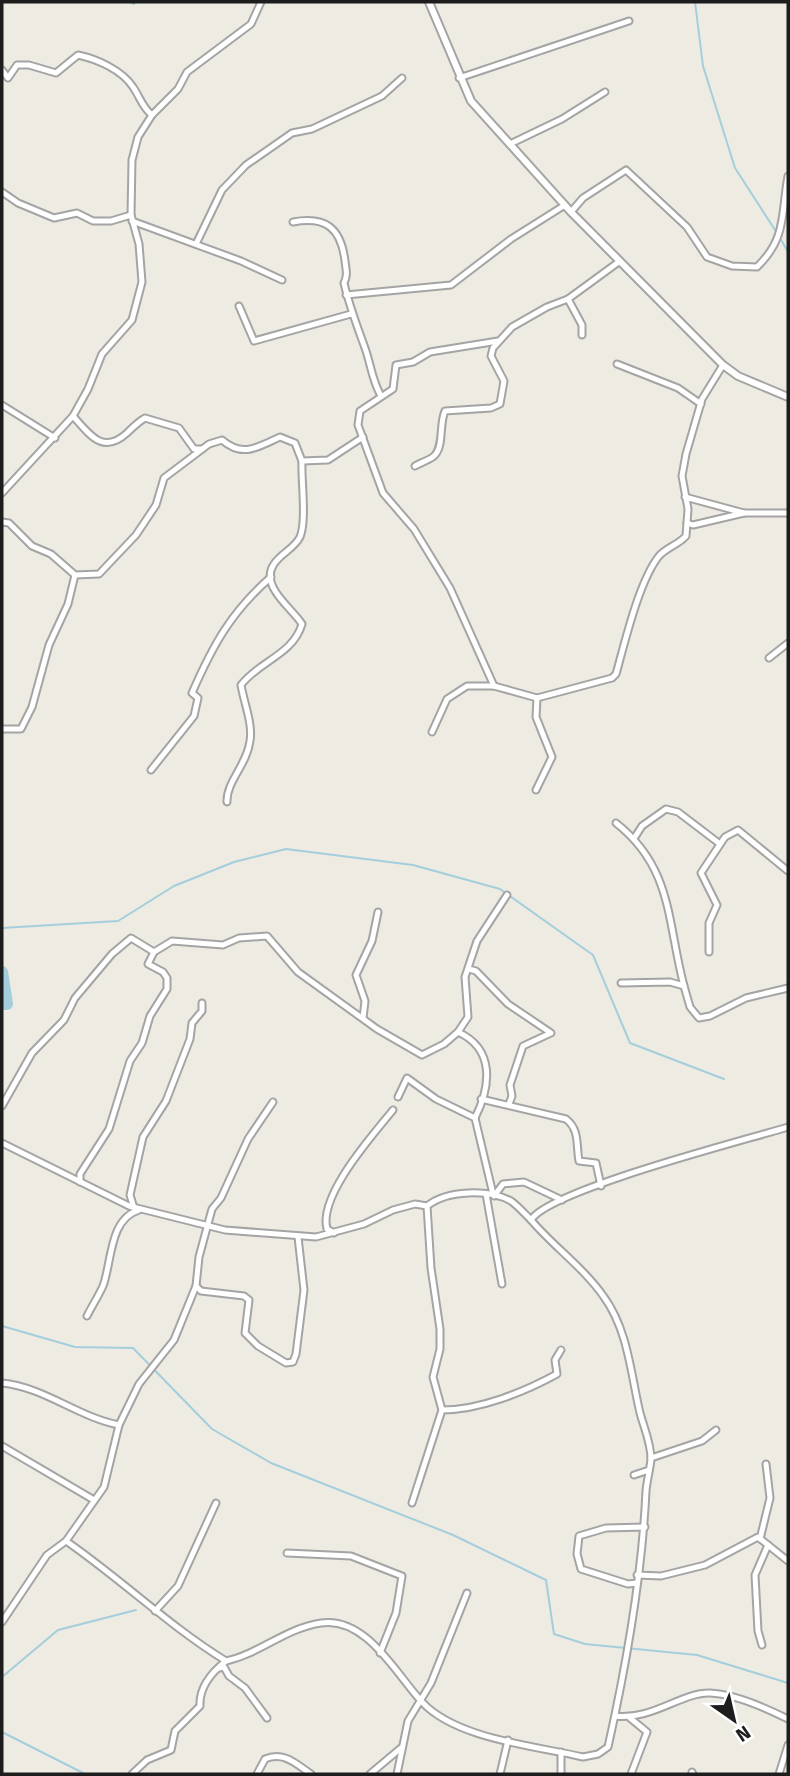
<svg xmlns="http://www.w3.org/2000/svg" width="790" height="1776" font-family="'Fira Sans',sans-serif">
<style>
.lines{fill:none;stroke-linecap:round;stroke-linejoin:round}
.stream{stroke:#a4cedb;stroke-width:2}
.river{stroke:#a4cedb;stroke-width:12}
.minor-casing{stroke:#a4a4a4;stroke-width:9}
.tertiary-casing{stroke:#a4a4a4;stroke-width:10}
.minor{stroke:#fff;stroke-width:5}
.tertiary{stroke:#fff;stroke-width:6}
</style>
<rect width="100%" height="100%" fill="#eeebe3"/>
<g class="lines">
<!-- stream -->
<g class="stream">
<path d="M 130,2 L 134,4"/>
<path d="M 695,2 L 703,66 L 735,168 L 777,233"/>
<path d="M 780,238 L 788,252"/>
<path d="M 2,928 L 118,921 L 174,886 L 234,862 L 286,849 L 413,865 L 500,889 L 593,955 L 630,1043 L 724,1079"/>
<path d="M 2,1326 L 75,1347 L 133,1348 L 212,1429 L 271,1463 L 453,1535 L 546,1580 L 554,1634 L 585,1644 L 697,1655 L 788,1683"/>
<path d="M 2,1677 L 58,1630 L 136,1610"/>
<path d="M 2,1732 L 85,1774"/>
</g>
<!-- river -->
<path class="river" d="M 2,972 L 7,1004 L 2,1004"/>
<defs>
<g id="minor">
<path d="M 2,70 L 8,78 L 17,65 L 29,65 L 56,73 L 78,55 C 97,59 122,70 133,87 C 140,97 142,107 152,115"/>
<path d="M 459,78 L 629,21"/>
<path d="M 510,144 L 562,119 L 605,92"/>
<path d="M 2,192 L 18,203 L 54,218 L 77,213 L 93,221 L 111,221 L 131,215"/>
<path d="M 571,212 L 583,198 L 626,170 L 687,227 L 707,257 L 732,266 L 757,267 C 787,238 781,214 788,176"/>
<path d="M 132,221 L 241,261 L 282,280"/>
<path d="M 293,222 C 326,216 341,228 345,261 C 346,270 348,275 344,283 C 349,305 357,326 365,348 C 371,365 372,380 381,396"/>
<path d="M 196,244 L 222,190 L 246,165 L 292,133 L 312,129 L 382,96 L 402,78"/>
<path d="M 346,295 L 451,285 L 511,239 L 565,205"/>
<path d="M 568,299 L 582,325 L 582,335"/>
<path d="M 239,306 L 254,341 L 351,314"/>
<path d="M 617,364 L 678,388 L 701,404"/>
<path d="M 2,405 L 55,438"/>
<path d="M 73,416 C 90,435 103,455 127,433 C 133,427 138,422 145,418 L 179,428 L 194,449 L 202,449"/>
<path d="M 415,466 C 421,462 431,460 435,455 C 444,445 439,424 445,411 L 491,408 L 500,404 L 504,381 L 491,356 L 493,348 L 512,327 L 547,307 L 568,299 L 620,261"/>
<path d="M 2,493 L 73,416 L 88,389 L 102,354 L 132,320 L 142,282 L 139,244 L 131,215 L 132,160 L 138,137 L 152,115 L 178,89 L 187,72 L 251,24 L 261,2"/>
<path d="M 685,497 L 744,513"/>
<path d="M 2,522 L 9,523 L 32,546 L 51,554 L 75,575 L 99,574 L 136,535 L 156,505 L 164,478 L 209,444 L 222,440 C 243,458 258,447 280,437 L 295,443 L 302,461 L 328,460 L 363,437"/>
<path d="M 687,523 L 693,525 L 744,513 L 788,513"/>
<path d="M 769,658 L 788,643"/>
<path d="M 494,686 L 450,588 L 414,529 L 383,493 L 358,425 L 360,411 L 393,389 L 396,365 L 413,362 L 430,352 L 498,341"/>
<path d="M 2,729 L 21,729 L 32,707 L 49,645 L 68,604 L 75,575"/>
<path d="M 432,732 L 447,699 L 467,686 L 494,686 L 537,698 L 612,678 L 616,674 C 625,642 639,581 659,556 C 667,547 678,545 686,536 L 688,509 L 682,476 L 686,454 L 702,399 L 723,365"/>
<path d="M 151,770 L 194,716 L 198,698 L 192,693 C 213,645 231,612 271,577"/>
<path d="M 536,790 L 552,757 L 536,717 L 537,698"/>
<path d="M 227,802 C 226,782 247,765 250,741 C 253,724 244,703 241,685 C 259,661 293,655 302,624 C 292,608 259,586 274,564 C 281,553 294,549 300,537 C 307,520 301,480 302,461"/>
<path d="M 616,823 C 673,868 667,922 684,986"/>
<path d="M 635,837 L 642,826 L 666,809 L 678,812 L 720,844"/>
<path d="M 709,952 L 709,923 L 717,905 L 701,873 L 725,837 L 738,830 L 788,871"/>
<path d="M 469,969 L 476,971 L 508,1004 L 551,1033 L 523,1046 L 510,1085 L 512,1096 L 509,1104"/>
<path d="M 621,983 L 670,982 L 684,986 L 690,1007 L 699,1018 L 710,1016 L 746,998 L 788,988"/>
<path d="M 363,1018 L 365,1001 L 356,975 L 372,941 L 378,912"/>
<path d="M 458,1032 L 468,1017 L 465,977 L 477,941 L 507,895"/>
<path d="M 398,1097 L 407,1078 L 436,1099 L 475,1118 L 493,1194"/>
<path d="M 481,1099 L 566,1119 C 580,1130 576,1145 579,1161 L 596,1163 L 601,1186"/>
<path d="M 273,1102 L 248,1139 L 221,1198 L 212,1209 L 199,1257 L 196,1286 L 201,1291 L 244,1296 L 249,1300 L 245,1333 L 258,1346 L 286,1363 L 293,1362 L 296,1354 L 304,1290 L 298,1237"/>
<path d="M 2,1106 L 32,1053 L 64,1020 L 75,998 L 112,954 L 131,938 L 154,952 L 172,941 L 223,945 L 239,938 L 267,936 L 298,972 L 377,1029 L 422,1055 L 444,1044 L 458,1032 C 495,1049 491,1086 475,1118"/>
<path d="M 2,1143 L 129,1206 L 225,1230 L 316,1237 L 364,1224 L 393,1210 L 415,1204 L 427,1206"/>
<path d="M 80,1182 L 80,1174 L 109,1129 L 130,1061 L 142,1043 L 150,1016 L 167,989 L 167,978 L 163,972 L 148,964 L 154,952"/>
<path d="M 486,1194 L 502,1284"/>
<path d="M 494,1196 L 503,1184 L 524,1182 L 562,1200"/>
<path d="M 134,1208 L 130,1195 L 143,1137 L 166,1101 L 190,1039 L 192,1023 L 202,1011 L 202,1003"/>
<path d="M 334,1233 L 327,1229 C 318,1196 372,1136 393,1110"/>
<path d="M 87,1316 C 92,1306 98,1297 103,1286 C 112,1262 109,1219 139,1210"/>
<path d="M 2,1383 C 44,1387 78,1417 119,1425"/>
<path d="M 442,1410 C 480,1410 524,1392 557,1374 L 555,1360 L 561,1350"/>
<path d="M 2,1446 L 94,1500"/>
<path d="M 651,1458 L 702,1441 L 716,1430"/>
<path d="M 634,1475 L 649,1470"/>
<path d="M 412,1503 L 442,1410 L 433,1377 L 440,1349 L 440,1329 L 431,1268 L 427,1206 C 447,1190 489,1189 511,1201 C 518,1206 525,1214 531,1220 C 549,1190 746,1140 788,1127"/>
<path d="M 760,1539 L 770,1498 L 766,1464"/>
<path d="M 66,1541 C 121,1579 169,1626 226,1661 C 259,1654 286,1628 321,1623 C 366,1616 396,1674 422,1702 C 456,1739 536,1746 583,1757 L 598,1754 L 608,1747 C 627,1662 642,1577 646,1491 C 647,1480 650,1470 651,1459 C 651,1443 644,1428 640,1413 C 631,1375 628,1330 604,1297 C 584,1268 554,1247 531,1220"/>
<path d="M 287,1553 L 351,1556 L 402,1576 L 396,1613 L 380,1653"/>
<path d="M 637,1575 L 661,1576 L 705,1565 L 758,1537 L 788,1561"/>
<path d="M 637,1583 L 628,1584 L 581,1569 L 577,1554 L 579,1536 L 606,1528 L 645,1527"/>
<path d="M 155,1611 L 178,1586 L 216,1503"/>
<path d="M 2,1622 L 47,1555 L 66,1541 L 104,1487 L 119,1425 L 139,1384 L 174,1340 L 196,1286"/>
<path d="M 762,1645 L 758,1631 L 755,1575 L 768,1545"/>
<path d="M 219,1668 L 224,1667 L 229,1676 L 245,1688 L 267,1718"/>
<path d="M 615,1716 C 651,1721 682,1692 710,1693 C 735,1694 766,1708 788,1719"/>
<path d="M 630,1718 L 647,1732 L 631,1774"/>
<path d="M 692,1772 L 693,1774"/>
<path d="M 132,1774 L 147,1760 L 171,1750 L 175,1731 L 200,1706 C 199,1687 212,1672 226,1661"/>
<path d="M 257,1774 L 265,1759 C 284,1751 296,1764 311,1774"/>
<path d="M 370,1774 L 401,1748"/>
<path d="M 397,1774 L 408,1721 L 431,1683 L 467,1593"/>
<path d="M 500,1774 L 508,1740"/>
<path d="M 561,1774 L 561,1752"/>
<path d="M 779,1774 L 788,1745"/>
</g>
<path id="tertiary" d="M 429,2 L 471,101 L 571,212 L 723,365 L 738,376 L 788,397"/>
</defs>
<!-- minor casing -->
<use href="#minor" class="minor-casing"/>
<!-- tertiary casing -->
<use href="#tertiary" class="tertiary-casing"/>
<!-- minor -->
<use href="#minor" class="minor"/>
<!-- tertiary -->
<use href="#tertiary" class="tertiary"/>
</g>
<!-- border -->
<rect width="790" height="1776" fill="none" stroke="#1d1d1d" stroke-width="7"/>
<!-- north arrow -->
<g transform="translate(734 1720) rotate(146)" stroke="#ffffff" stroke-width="5" paint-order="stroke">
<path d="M0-5L12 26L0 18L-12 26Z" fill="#1d1d1d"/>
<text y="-10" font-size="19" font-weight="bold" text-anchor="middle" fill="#1d1d1d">N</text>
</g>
</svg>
